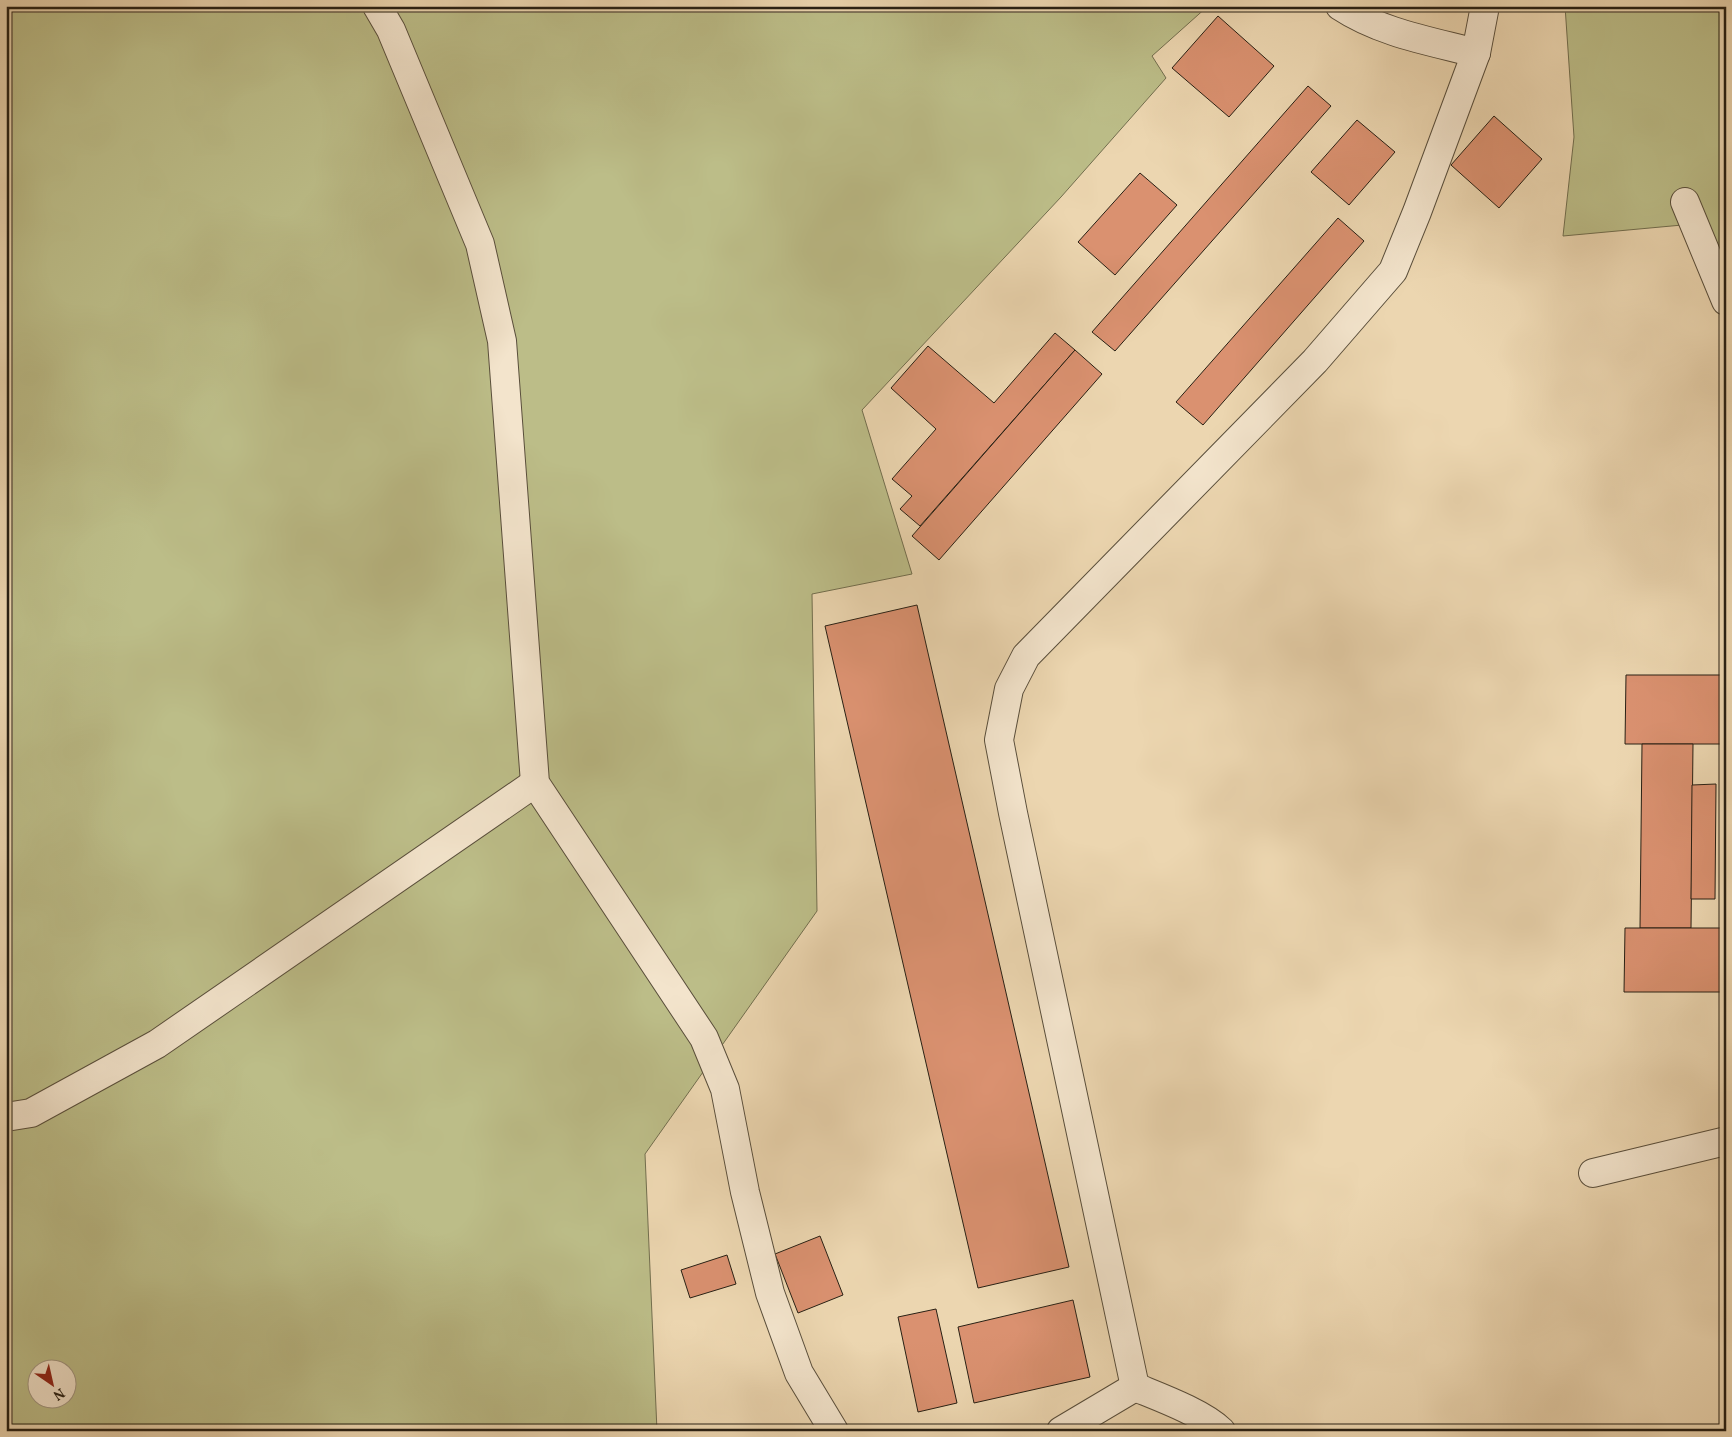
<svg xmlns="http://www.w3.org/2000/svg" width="1732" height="1437" font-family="Vollkorn,serif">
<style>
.green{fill:#bcbd88;stroke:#726e4e;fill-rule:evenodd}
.building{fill:#da9170;stroke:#282014}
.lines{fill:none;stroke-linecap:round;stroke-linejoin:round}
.minor-casing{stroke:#594e3b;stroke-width:30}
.minor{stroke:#f3e4cc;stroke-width:28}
</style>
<rect width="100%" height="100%" fill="#ecd6b0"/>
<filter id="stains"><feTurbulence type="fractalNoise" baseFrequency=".004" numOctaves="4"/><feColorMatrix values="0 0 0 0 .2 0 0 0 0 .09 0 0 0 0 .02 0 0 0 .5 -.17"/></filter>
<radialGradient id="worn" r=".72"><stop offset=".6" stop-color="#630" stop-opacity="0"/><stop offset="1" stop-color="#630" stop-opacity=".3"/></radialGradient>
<!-- green -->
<g class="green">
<path d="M 6,6 L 1208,6 L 1152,56 L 1166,78 L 1061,197 L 862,410 L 912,574 L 812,594 L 817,911 L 645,1154 L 657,1431 L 32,1431 L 6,1427 ZM 38,1370 L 68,1370 L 68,1400 L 38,1400 Z"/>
<path d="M 1565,6 L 1726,6 L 1726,265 L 1704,223 L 1563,236 L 1574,137 Z"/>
</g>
<!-- building -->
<g class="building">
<path d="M 1218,16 L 1274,66 L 1229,117 L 1172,68 Z"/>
<path d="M 1308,86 L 1331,106 L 1115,351 L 1092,332 Z"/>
<path d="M 1494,116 L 1542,159 L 1499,208 L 1451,165 Z"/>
<path d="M 1357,120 L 1395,152 L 1349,205 L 1311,172 Z"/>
<path d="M 1140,173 L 1177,205 L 1115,275 L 1078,242 Z"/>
<path d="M 1338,218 L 1364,241 L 1203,425 L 1176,402 Z"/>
<path d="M 1055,333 L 1075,350 L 920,526 L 900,509 L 912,496 L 892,479 L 936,429 L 891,388 L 928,346 L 994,403 Z"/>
<path d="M 1075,350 L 1102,374 L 939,560 L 912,536 Z"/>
<path d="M 917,605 L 1069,1267 L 978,1288 L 825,626 Z"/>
<path d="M 1626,675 L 1726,675 L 1726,744 L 1625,744 Z"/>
<path d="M 1642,744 L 1693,744 L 1691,928 L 1640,928 Z"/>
<path d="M 1716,784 L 1715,899 L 1691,899 L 1692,785 Z"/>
<path d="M 1625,928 L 1726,928 L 1726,992 L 1624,992 Z"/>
<path d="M 820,1236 L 843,1295 L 798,1313 L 775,1254 Z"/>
<path d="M 727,1255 L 736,1284 L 690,1298 L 681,1270 Z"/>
<path d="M 1073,1300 L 1090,1377 L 974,1403 L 958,1327 Z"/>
<path d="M 936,1309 L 957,1403 L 918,1412 L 898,1317 Z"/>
</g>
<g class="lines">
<defs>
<g id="minor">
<path d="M 377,6 L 391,30 L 480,244 L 502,341 L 535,783 L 704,1038 L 725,1089 L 745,1192 L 770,1293 L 799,1373 L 834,1431"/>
<path d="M 1340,6 C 1381,33 1430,41 1476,53"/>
<path d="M 1685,202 L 1726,301"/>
<path d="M 6,1117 L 31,1113 L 157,1044 L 535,783"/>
<path d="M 1593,1173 L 1726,1141"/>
<path d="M 1135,1387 L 1013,813 L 999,740 L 1009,689 L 1026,656 L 1315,361 L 1393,271 L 1417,212 L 1476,53 L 1485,6"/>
<path d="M 1135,1387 C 1159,1397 1203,1413 1221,1431"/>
<path d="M 1061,1431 L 1135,1387"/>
</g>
</defs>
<!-- minor casing -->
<use href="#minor" class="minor-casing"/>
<!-- minor -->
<use href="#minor" class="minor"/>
</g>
<!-- margin -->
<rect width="1732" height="1437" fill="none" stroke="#ecd6b0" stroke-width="25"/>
<rect x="8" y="8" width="1717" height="1422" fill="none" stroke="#282014" stroke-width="2.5"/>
<rect x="12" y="12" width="1707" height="1412" fill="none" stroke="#282014"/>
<!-- north arrow -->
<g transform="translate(52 1384) rotate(146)"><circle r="24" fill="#f3e4cc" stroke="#a29682"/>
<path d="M0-4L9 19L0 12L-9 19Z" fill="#8f2418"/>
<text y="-8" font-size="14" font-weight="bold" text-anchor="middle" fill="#282014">N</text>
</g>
<rect width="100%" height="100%" filter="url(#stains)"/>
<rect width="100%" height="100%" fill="url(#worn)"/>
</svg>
